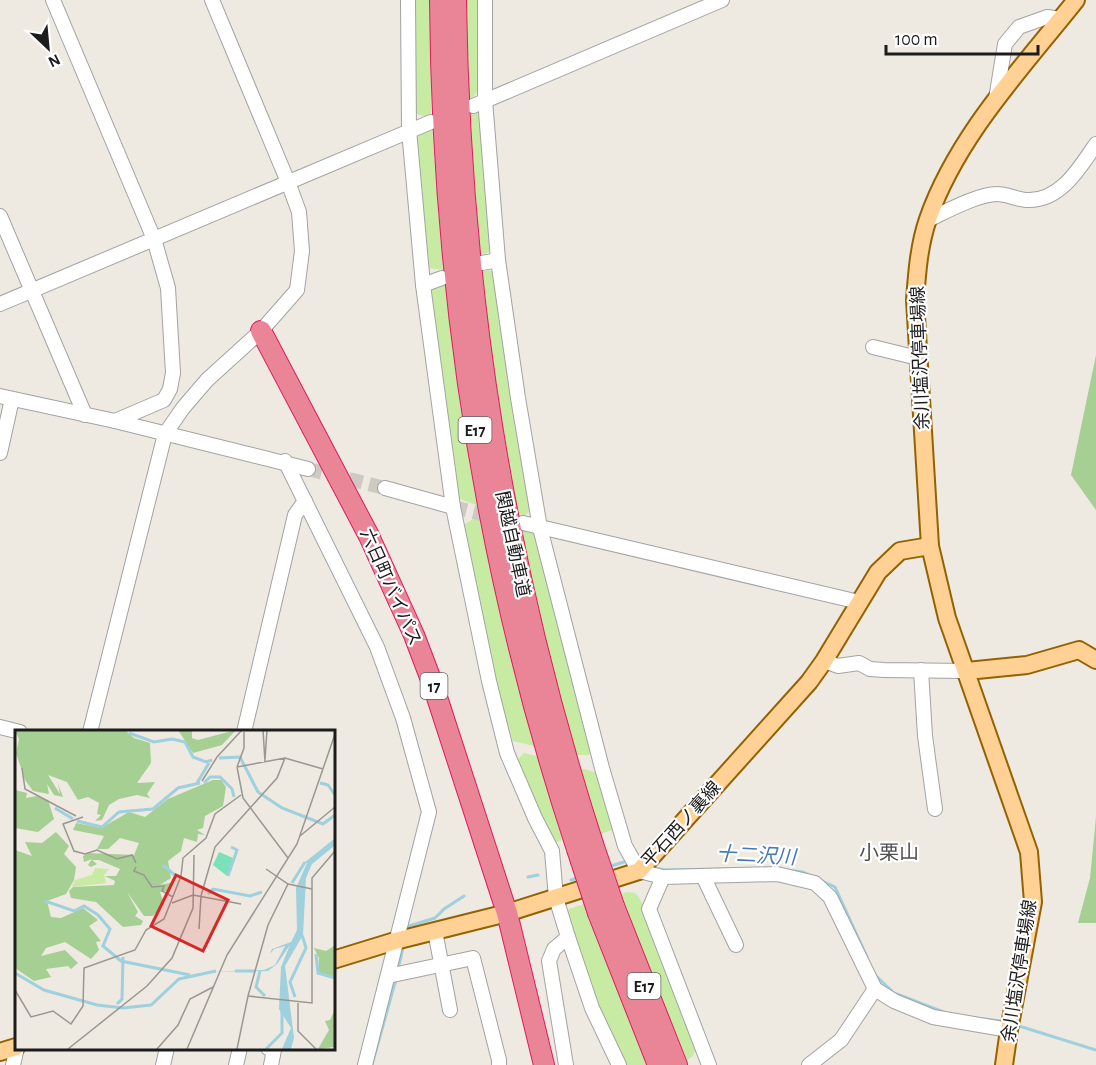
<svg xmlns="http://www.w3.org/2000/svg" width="1096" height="1065" font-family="'Alegreya Sans','Noto Sans JP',sans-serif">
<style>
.grass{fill:#c7eba3}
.forest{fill:#a5cf93}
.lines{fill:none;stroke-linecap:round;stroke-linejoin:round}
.stream{stroke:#9ed0de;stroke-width:3}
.minor-tunnel{stroke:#cecac3;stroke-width:14;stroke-dasharray:14 7;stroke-linecap:butt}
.minor-casing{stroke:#a3a3a3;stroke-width:16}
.major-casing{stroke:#946200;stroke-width:20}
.highway-casing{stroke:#de1c5f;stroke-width:22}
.minor{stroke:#fff;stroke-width:14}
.major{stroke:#ffd195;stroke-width:16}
.highway{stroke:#ea8497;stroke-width:20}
.highway-bridge-casing{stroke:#de1c5f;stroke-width:22;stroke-linecap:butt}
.highway-bridge{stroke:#ea8497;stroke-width:20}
.labels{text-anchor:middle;stroke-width:4.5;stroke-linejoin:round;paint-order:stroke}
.shield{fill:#fff;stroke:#606060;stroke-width:1.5}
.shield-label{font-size:16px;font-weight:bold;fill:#1c1c1c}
.street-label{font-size:18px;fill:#1c1c1c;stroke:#fff}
.neighbourhood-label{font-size:20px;fill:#4f4f4f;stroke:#fff}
.water-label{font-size:20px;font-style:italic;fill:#457aaf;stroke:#fff}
.inset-river{fill:none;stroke:#9ed0de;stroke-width:3}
.inset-road{fill:none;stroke:#9a9792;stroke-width:1.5}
.view{fill:#d62828;fill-opacity:0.15;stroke:#d62828;stroke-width:3}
.inset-edge{fill:none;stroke:#1c1c1c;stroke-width:3}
</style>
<rect width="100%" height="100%" fill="#eee9e1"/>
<!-- grass -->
<g class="grass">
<path d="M 411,0 L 430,0 L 431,114 L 426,117 L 414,113 Z"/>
<path d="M 467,0 L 482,0 L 480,85 L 474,97 L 469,100 Z"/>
<path d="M 472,112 L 482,114 L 491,245 L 490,251 L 480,257 L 470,113 Z"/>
<path d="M 432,128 L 443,270 L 428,268 L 414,136 Z"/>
<path d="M 488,270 L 494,272 L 531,506 L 528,513 L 524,516 L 518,515 L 491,353 L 481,272 Z"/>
<path d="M 445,283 L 461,412 L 478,506 L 458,498 L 429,293 L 433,288 Z"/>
<path d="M 475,518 L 480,520 L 501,618 L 534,746 L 513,741 L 500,700 L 465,534 L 465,524 Z"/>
<path d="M 520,529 L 538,535 L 563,645 L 592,750 L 589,755 L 576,755 L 552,666 Z"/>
<path d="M 524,753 L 537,756 L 562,840 L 550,845 L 518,765 L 518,759 Z"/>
<path d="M 580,768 L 598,773 L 616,829 L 600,834 Z"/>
<path d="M 627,892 C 636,892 638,895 642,903 C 660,951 676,1000 696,1047 L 693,1056 L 687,1060 L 629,917 L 621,894 Z"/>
<path d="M 584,904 L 647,1065 L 623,1065 C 601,1015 582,965 567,913 L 569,909 Z"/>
</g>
<!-- forest -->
<g class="forest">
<path d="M 1096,355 L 1096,510 L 1071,475 Z"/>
<path d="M 1096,817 L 1096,923 L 1078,923 L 1090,878 Z"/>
</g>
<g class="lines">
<!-- stream -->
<g class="stream">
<path d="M 608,867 L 624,862"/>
<path d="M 654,868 L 664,870 L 774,868"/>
<path d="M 786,870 L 803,872 L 812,876"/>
<path d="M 528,877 L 538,875"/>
<path d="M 571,880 L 580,877"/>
<path d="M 820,880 L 835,887 L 867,957"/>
<path d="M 407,931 L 409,926 L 435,918 L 444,909 L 464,896"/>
<path d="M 398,969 L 404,944"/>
<path d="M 874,974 L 894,993 L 946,1013"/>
<path d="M 976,1018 L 1001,1021"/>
<path d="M 1019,1026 L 1096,1050"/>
<path d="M 372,1065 L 396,979"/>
</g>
<!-- minor-tunnel -->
<g class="minor-tunnel">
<path d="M 308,469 L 385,488"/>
<path d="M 453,507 L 498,518"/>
</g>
<defs>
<g id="minor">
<path d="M 53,0 L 154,239 L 168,288 L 173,373 L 170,389 L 164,400 L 115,421"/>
<path d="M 408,0 L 409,130 L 423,285 L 453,507 L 489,681 L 507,753 L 535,818 L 552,851 L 556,898 L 568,937 L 592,1008 L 619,1065"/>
<path d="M 485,0 L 485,100 L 498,260 L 518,398 L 540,528 L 602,768 L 625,846 L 639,871 L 663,877 L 777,874 L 815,883 L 830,897 L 875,989 L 894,1001 L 933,1017 L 1009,1030"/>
<path d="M 996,99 L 1005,44 L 1019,27 L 1047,17 L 1061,19"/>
<path d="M 473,106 L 722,0"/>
<path d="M 0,216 L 85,415"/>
<path d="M 928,220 C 945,212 978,194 997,194 C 1007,194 1018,200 1028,200 C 1061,201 1080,167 1096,144"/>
<path d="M 482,263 L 498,260"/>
<path d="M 423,285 L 442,278"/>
<path d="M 0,304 L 431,122"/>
<path d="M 873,347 L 918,358"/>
<path d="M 0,396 L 115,421 L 308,469"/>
<path d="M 0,453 L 12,399"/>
<path d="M 285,461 L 377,647 L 403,718 L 429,812 L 365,1065"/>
<path d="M 385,488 L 453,507"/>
<path d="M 523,523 L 859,602"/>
<path d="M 824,661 L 838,666 L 859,663 L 870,669 L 884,670 L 967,671"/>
<path d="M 921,670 L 925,736 L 935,809"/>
<path d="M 0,727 L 20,732"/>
<path d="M 90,732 L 165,434 L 183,408 L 207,380 L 261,331 L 297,290 L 302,251 L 299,212 L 288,182 L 212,0"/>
<path d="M 244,732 L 295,515 L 305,501"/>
<path d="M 703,876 L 736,945"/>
<path d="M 663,877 L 649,909 L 709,1065"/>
<path d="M 435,931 L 450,1010"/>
<path d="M 388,976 L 473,958 L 499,1060 L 499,1065"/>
<path d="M 268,1048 L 274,1050 L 271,1065"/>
<path d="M 13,1065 L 17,1048"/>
<path d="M 163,1065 L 167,1048"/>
<path d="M 236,1065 L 240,1048"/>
<path d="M 566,1065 L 549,961 L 554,949 L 568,937"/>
<path d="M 809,1065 L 841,1040 L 875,989"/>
</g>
<g id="major">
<path d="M 967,671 L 1027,665 L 1079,650 L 1096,660"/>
<path d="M 333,960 L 395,941 L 507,913 L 639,871 L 809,682 L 824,661 L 878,572 L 900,551 L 930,546"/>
<path d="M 0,1052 L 16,1047"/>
<path d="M 1004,1065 L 1009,1030 L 1033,902 L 1029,852 L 947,618 L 930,546 L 915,300 C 917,273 919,245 928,219 C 957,136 1022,68 1076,0"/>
</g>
<g id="highway">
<path d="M 440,0 C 442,289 486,575 577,849"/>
<path d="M 456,0 C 460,292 503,565 593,844"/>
<path d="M 261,331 L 369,536 L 414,635 L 433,685 L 507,913 L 544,1065"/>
<path d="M 614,906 L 677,1065"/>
<path d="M 598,913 L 658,1065"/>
</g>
</defs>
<!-- minor casing -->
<use href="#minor" class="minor-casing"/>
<!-- major casing -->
<use href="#major" class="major-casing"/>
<!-- highway casing -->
<use href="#highway" class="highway-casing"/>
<!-- minor -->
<use href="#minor" class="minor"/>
<!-- major -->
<use href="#major" class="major"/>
<!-- highway -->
<use href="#highway" class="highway"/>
<defs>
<g id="highway-bridge">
<path d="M 593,844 L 614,906"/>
<path d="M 577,849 L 598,913"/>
</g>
</defs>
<!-- highway-bridge casing -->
<use href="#highway-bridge" class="highway-bridge-casing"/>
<!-- highway-bridge -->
<use href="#highway-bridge" class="highway-bridge"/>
</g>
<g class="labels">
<!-- shield labels -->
<g class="shield">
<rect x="458.5" y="417" width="33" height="26" rx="4.5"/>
<rect x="420.5" y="673" width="27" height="26" rx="4.5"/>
<rect x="627.5" y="973" width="33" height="26" rx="4.5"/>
</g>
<g class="shield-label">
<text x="475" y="436">E17</text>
<text x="434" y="692">17</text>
<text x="644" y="992">E17</text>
</g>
<!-- street labels -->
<g class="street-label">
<text transform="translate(920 358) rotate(-92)" y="6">余川塩沢停車場線</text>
<text transform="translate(513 544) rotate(78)" y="6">関越自動車道</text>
<text transform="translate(391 587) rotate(66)" y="6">六日町バイパス</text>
<text transform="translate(681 824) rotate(-48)" y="6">平石西ノ裏線</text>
<text transform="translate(1019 971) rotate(-81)" y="6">余川塩沢停車場線</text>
</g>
<!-- neighbourhood labels -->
<g class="neighbourhood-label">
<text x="889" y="859">小栗山</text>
</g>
<!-- water labels -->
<g class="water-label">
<text transform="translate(756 855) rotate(3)" y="7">十二沢川</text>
</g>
</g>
<!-- overview -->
<g transform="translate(15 730)">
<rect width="320" height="320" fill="#eee9e1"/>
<path d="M 80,138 L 94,139 L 89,145 L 91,153 L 57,157 L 60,150 L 77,145 Z" fill="#c7eba3"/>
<path d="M 110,0 L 119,8 L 135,13 L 136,33 L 122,53 L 140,52 L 132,64 L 135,68 L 122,65 L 104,69 L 94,75 L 87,90 L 80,91 L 86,85 L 82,84 L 84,73 L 73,67 L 63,70 L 52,52 L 33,45 L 45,64 L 43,54 L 48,67 L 39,65 L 32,54 L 34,64 L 18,61 L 10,50 L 1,23 L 4,9 L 0,1 ZM 177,0 L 177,8 L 183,10 L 221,0 L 207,15 L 178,23 L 163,0 ZM 198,50 L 206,50 L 211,57 L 208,76 L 190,86 L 188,98 L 182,100 L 190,105 L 183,104 L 182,112 L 169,108 L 166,121 L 153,131 L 156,148 L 145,155 L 159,152 L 152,161 L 145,162 L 149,174 L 138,186 L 129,186 L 112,162 L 123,182 L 120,186 L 128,191 L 126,195 L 108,197 L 81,172 L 56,168 L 54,161 L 58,157 L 99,155 L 100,151 L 90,146 L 101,146 L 105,139 L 84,130 L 77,130 L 82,134 L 76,137 L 73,135 L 77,129 L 69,132 L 68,126 L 73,123 L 119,125 L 124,113 L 105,108 L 93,119 L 82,119 L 89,106 L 58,100 L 61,93 L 86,98 L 114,82 L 130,87 L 153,69 ZM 0,60 L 12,63 L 11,68 L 22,66 L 33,70 L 39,89 L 23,102 L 0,98 ZM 41,102 L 54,116 L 49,124 L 61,137 L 59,150 L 51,164 L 32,171 L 36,187 L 46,188 L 68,178 L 83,190 L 74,196 L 86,211 L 81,212 L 84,220 L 76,229 L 50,212 L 31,218 L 26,226 L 50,220 L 63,233 L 56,239 L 53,236 L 31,239 L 36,247 L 19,251 L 0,238 L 0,120 L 17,126 L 10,112 L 27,113 ZM 319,216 L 319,258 L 319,248 L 303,243 L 304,228 L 299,218 L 311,221 ZM 319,281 L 319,317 L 303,319 L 314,300 L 310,291 L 315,290 Z" fill="#a5cf93"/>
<path d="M 204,122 L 218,128 L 212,146 L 198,135 Z" fill="#7ae1b9"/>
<path d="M 319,109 L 319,116 L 297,134 L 291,148 L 288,205 L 270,236 L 279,308 L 276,319 L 267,319 L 276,298 L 264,279 L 266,237 L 275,215 L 262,234 L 253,241 L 196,242 L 249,240 L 260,235 L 270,216 L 259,219 L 255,224 L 257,219 L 276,212 L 282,200 L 281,158 L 292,133 L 289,133 Z" fill="#9ed0de"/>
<path class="inset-river" d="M 114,3 L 139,12 L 157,9M 157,9 L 170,12 L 178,27 L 191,32 L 197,30M 204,28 L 225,27 L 243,62 L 267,78 L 308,94 L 320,85M 182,53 L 194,33M 189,53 L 195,47 L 205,47 L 217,59 L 219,67M 305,53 L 313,55 L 320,65M 40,78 L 58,89M 62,91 L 87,97 L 104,82 L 138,79 L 163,58 L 185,53M 148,135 L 162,147M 213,146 L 222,120 L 216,117M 277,153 L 290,132M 193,164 L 198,159 L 235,166 L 247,162M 30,171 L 59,181 L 69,176 L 83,185 L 95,199 L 88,216 L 106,231 L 175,245M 301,224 L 303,243 L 320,248M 220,241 L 240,241M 245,241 L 241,257 L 250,266M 0,243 L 29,260 L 82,275 L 108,278 L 136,275 L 164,249 L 201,241M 280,267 L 275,252 L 291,218 L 287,205M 102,274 L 107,269 L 108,227M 251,319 L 267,303 L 267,273"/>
<path class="inset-road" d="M 248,0 L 250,32M 250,29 L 252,0M 222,37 L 228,68 L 273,128M 222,37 L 270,28 L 308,39M 222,37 L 229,18 L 229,2M 7,38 L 10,59 L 61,86M 187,51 L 202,27 L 227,0M 68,87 L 48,94 L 59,121 L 70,124 L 82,120 L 102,129 L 117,125 L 121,133M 285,106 L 320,77M 121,137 L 119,141 L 129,145 L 137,157 L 149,156 L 147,161 L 158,167M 251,139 L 273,154 L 297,159M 157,173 L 178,165 L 226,174M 184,199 L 186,166 L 200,117 L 262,48 L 270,28M 0,260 L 16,287 L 38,281 L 56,294 L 68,276 L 69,238 L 120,220 L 131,200 L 149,189 L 166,146 L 168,128 L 191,108 L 200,84 L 226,65M 233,266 L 253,195 L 273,154M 283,273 L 283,301 L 301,319M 53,319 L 132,256 L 157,228 L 178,178 L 179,125M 142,319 L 163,295 L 175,269 L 198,257M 172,319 L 212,225 L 282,114 L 320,4M 222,319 L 233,266 L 297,273 L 297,148 L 320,121"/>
<path class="view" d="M 161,145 L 213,170 L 188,221 L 136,196 Z"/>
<rect width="320" height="320" class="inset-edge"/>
</g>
<!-- north arrow -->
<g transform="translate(48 48) rotate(154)" stroke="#ffffff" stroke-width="4.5" paint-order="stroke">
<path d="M0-4.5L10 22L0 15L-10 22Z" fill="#1c1c1c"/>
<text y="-9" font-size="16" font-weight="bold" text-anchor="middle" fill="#1c1c1c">N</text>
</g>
<!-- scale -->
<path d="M886 45v9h152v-9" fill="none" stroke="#1c1c1c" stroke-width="3"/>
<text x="895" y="45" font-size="18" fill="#1c1c1c" stroke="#ffffff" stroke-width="4.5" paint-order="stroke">100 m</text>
</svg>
